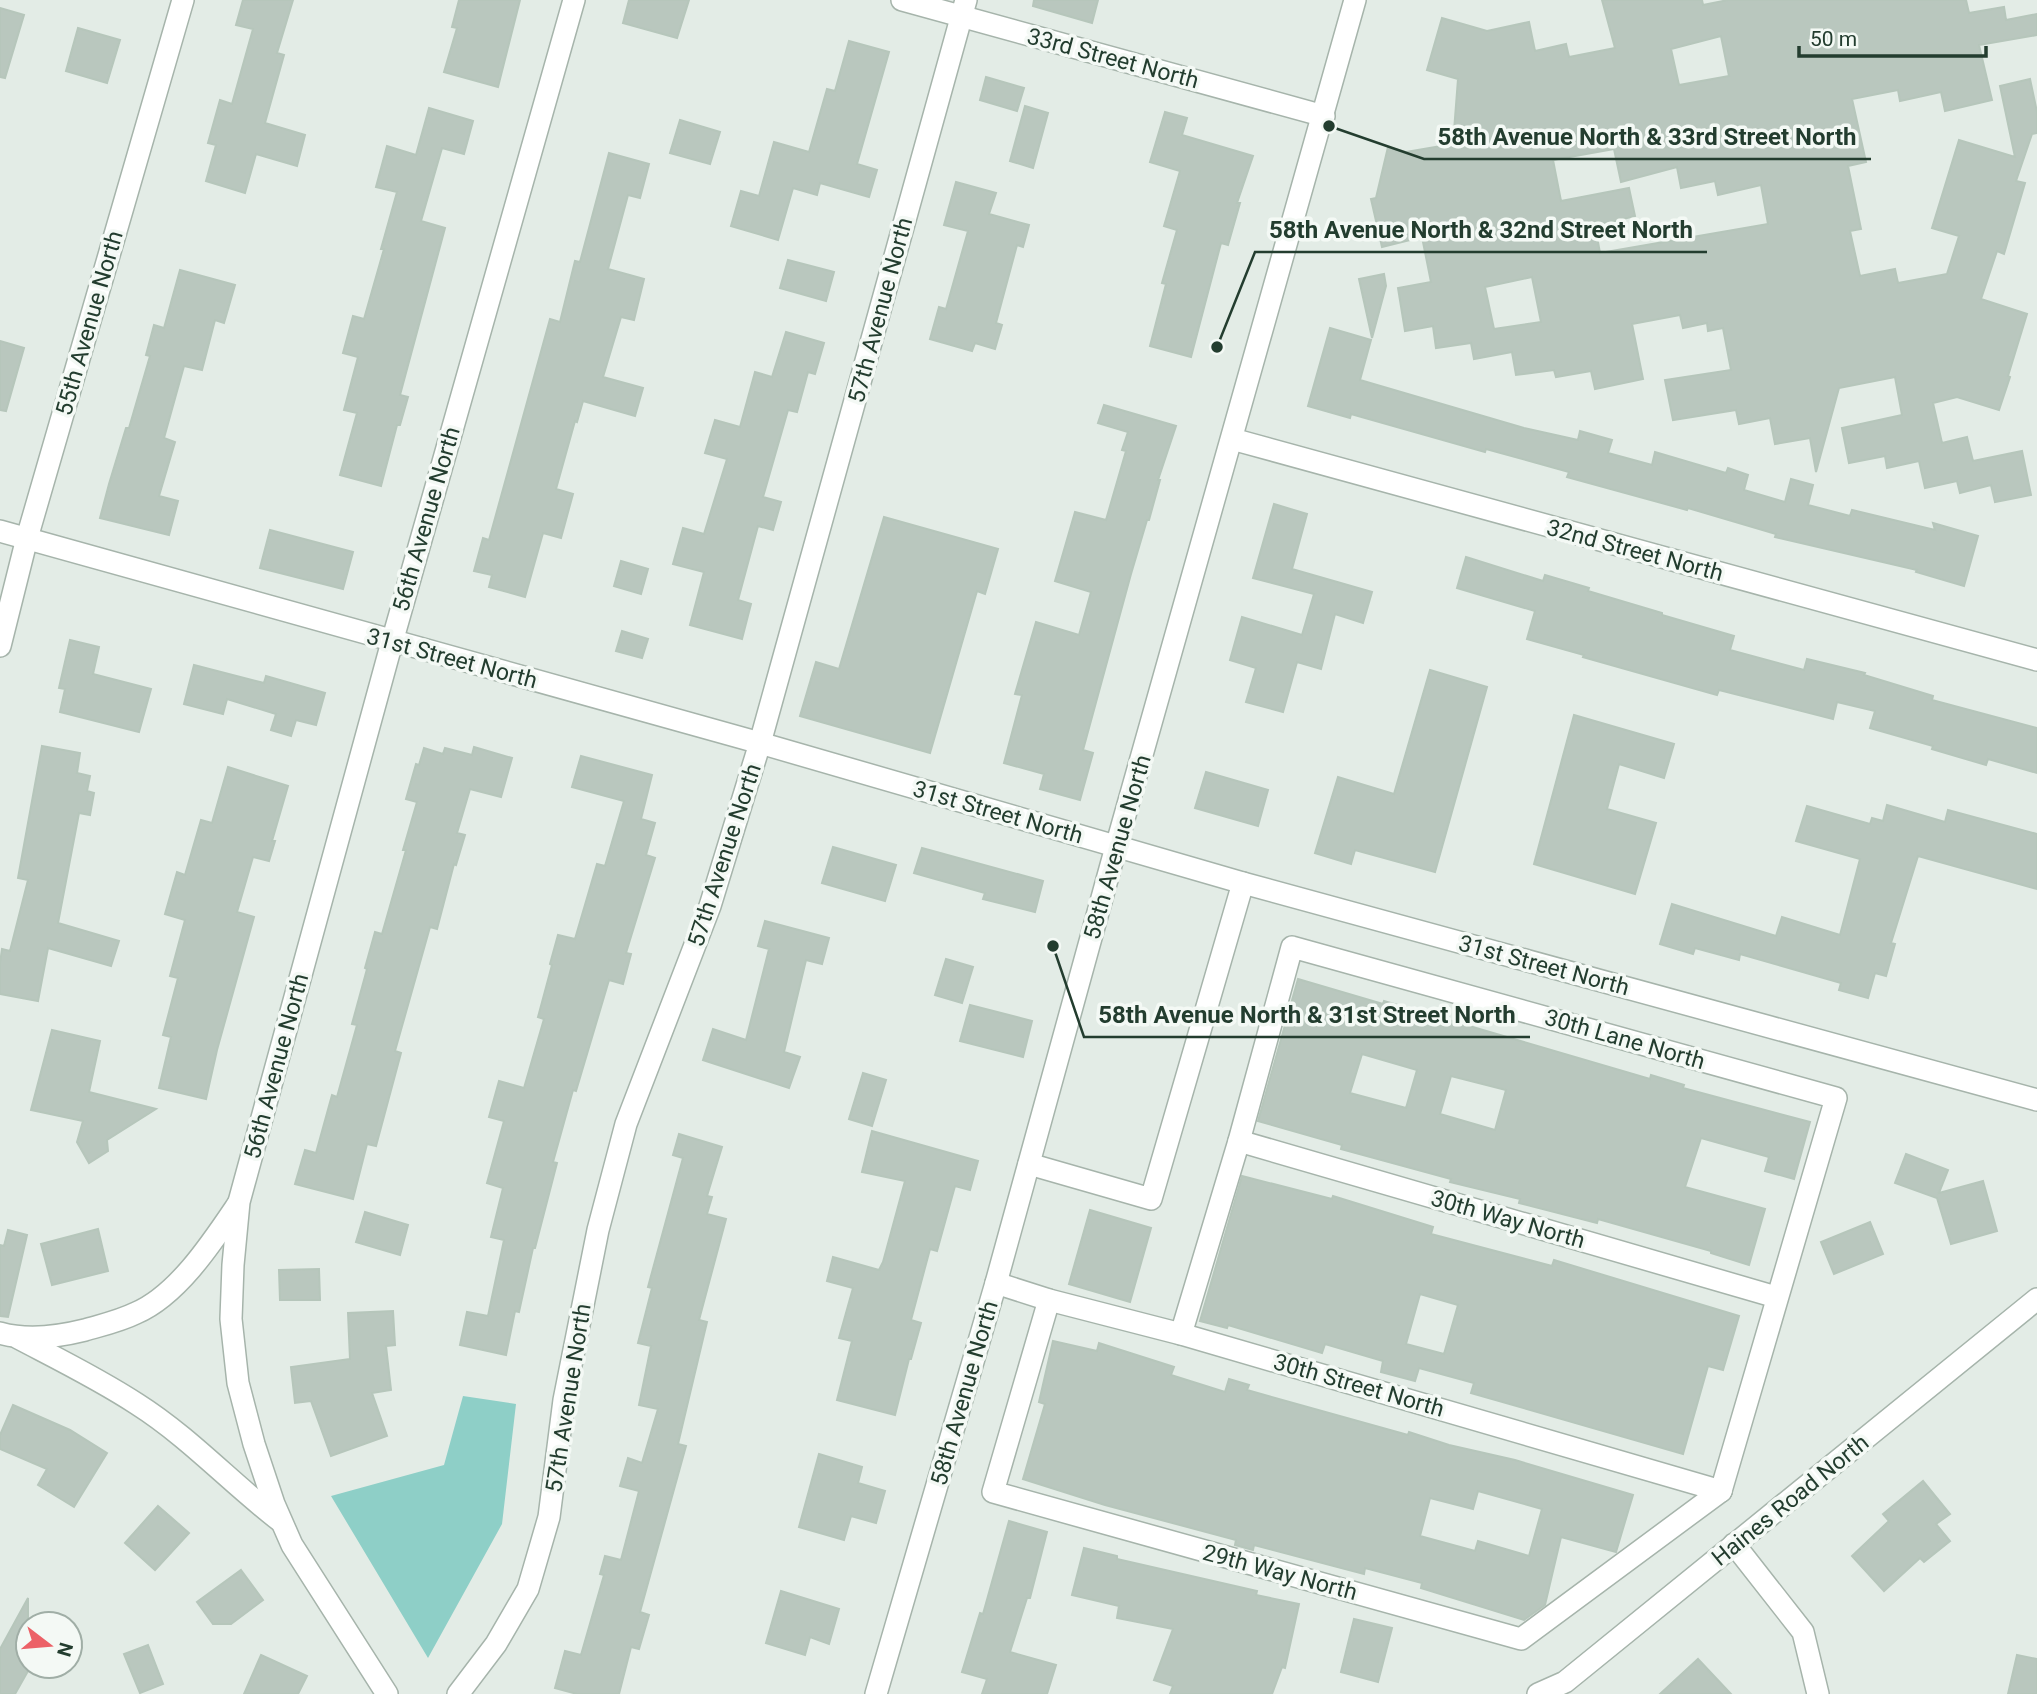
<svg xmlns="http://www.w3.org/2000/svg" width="2037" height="1694" font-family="Roboto,sans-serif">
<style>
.water{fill:#8ecfc7}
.building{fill:#b9c7be;stroke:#b6c6bb;stroke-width:2;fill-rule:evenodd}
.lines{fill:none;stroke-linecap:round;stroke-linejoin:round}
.minor-casing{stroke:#a6b4ab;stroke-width:24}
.minor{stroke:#fff;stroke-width:21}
.labels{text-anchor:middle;stroke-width:7;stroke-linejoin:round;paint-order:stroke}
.street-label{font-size:23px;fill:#233d2f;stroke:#f4f9f5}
.leader{fill:none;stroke:#233d2f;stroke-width:2.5}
.callout-dot{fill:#233d2f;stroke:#f4f9f5;stroke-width:2.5}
.callout-label{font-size:24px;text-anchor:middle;font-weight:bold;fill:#233d2f;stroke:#f4f9f5;stroke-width:7;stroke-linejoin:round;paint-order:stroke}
</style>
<rect width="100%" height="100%" fill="#e3ece6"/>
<!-- water -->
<path class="water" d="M 463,1396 L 516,1404 L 502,1524 L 428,1658 L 331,1496 L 444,1465 Z"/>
<!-- building -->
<g class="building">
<path d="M 243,0 L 293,0 L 277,53 L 284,55 L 265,123 L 305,135 L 297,166 L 256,154 L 245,193 L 206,181 L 216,145 L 208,143 L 220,100 L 232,104 L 253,29 L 236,25 Z"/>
<path d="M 459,0 L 520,0 L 498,87 L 444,72 L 457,28 L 452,27 Z"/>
<path d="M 629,0 L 689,0 L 677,38 L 623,23 Z"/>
<path d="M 1034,0 L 1098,0 L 1092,23 L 1033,6 Z"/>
<path d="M 1602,0 L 1702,0 L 1703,5 L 1728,0 L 1966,0 L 1969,13 L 2004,7 L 2006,20 L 2037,14 L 2037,35 L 1979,45 L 1992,100 L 1945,111 L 1941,92 L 1900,101 L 1898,90 L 1852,99 L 1866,162 L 1848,166 L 1861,229 L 1850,231 L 1860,276 L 1895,269 L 1898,283 L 1947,274 L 1959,236 L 1932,228 L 1959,140 L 2015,157 L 2000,86 L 2030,79 L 2037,112 L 2037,133 L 2032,134 L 2016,181 L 2025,183 L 2004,254 L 1997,251 L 1981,299 L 2027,314 L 2008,376 L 2010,377 L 1999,410 L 1957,397 L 1933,403 L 1942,443 L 1967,437 L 1973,461 L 2022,451 L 2031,495 L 1995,502 L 1991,485 L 1960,493 L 1957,481 L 1925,488 L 1919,461 L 1887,468 L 1885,456 L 1849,463 L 1842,428 L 1902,415 L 1895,377 L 1839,388 L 1816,472 L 1810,438 L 1775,444 L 1770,418 L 1739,424 L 1736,410 L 1673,420 L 1665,380 L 1731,370 L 1723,328 L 1708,331 L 1707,323 L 1683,328 L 1680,315 L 1632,324 L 1643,379 L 1595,389 L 1591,371 L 1556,377 L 1554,370 L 1516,375 L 1512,352 L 1474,359 L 1471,343 L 1436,348 L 1433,326 L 1405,331 L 1398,288 L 1431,282 L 1422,237 L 1382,247 L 1371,199 L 1376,198 L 1388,147 L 1406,152 L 1453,144 L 1458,79 L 1427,70 L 1442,18 L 1487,31 L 1529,22 L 1535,51 L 1566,44 L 1569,57 L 1615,48 ZM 1721,36 L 1729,76 L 1679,85 L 1671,49 ZM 1614,149 L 1621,182 L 1677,167 L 1681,188 L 1715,181 L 1718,195 L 1761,185 L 1768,224 L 1600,253 L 1595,226 L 1635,216 L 1629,188 L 1561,201 L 1553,160 ZM 1532,277 L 1541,322 L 1494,329 L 1485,287 Z"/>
<path d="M 0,8 L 24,15 L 5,78 L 0,77 Z"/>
<path d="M 78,28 L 120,40 L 107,83 L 66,71 Z"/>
<path d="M 849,41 L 889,52 L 857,164 L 877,170 L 869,197 L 820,183 L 817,195 L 793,188 L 778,240 L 731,226 L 741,191 L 759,196 L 774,142 L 809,152 L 827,89 L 835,91 Z"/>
<path d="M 986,77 L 1024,88 L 1017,111 L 980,100 Z"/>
<path d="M 1025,106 L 1048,113 L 1033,168 L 1010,161 Z"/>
<path d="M 429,108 L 473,121 L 464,154 L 442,148 L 421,221 L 445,228 L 400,395 L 408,397 L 400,425 L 397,425 L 381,486 L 340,475 L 357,413 L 344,410 L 358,357 L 343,353 L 353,316 L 364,319 L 384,249 L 381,249 L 397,192 L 376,187 L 387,146 L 416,155 Z"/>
<path d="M 1165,112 L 1187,118 L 1182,135 L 1253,156 L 1237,203 L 1240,203 L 1228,245 L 1221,243 L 1191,357 L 1150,346 L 1166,284 L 1162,283 L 1177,230 L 1164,226 L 1180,171 L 1150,162 Z"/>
<path d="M 680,120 L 720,132 L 710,164 L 670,153 Z"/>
<path d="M 609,153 L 649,164 L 640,198 L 628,195 L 608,269 L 644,279 L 634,320 L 621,317 L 603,377 L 643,388 L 635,416 L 583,401 L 577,422 L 575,421 L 556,489 L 573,494 L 561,538 L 543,533 L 525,597 L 489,587 L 492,575 L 474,571 L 483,538 L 489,540 L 550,319 L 560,322 L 575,261 L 580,262 Z"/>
<path d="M 956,182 L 996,193 L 989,214 L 1029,225 L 1023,247 L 1017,245 L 996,323 L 1002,325 L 995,349 L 975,343 L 972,351 L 930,339 L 939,307 L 946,309 L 968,231 L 944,225 Z"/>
<path d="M 788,260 L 834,272 L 826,301 L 780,288 Z"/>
<path d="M 180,270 L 235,285 L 224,323 L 215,320 L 202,370 L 184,366 L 164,438 L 175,442 L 159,496 L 178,501 L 169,535 L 100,518 L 109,484 L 126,428 L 129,428 L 150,356 L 146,355 L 154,325 L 164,328 Z"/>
<path d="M 1384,274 L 1386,286 L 1372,338 L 1359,279 Z"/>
<path d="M 1330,328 L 1371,340 L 1360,380 L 1524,428 L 1578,440 L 1580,431 L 1612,440 L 1608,453 L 1652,465 L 1655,452 L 1726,473 L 1728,468 L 1748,475 L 1744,490 L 1785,502 L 1791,479 L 1813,485 L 1808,505 L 1850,516 L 1852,510 L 1935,530 L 1933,523 L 1978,536 L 1964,586 L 1916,572 L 1917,570 L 1775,537 L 1776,534 L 1688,508 L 1687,510 L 1567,477 L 1569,472 L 1486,449 L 1485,452 L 1351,414 L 1350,418 L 1308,406 Z"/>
<path d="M 786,332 L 824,343 L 815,374 L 808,372 L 797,412 L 788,410 L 763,497 L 781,502 L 773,530 L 758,526 L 738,600 L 751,604 L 742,639 L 690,625 L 704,572 L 673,564 L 683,528 L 704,534 L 727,459 L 705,453 L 715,420 L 740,427 L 755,372 L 772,377 Z"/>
<path d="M 0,341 L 24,348 L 6,411 L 0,410 Z"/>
<path d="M 1104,405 L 1176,426 L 1158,480 L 1160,480 L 1149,520 L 1147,520 L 1131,574 L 1083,750 L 1093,753 L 1080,800 L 1040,789 L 1044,774 L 1004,763 L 1022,695 L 1015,694 L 1036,622 L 1079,635 L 1091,592 L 1055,581 L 1075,512 L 1106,520 L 1126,451 L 1122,450 L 1128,432 L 1098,423 Z"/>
<path d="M 1274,504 L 1307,514 L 1292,569 L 1372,592 L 1363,623 L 1335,614 L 1321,669 L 1297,662 L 1283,712 L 1246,702 L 1256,668 L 1230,660 L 1242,617 L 1302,635 L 1314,594 L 1253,578 Z"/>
<path d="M 884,517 L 998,549 L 985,594 L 977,591 L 930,753 L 800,716 L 816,662 L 839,669 Z"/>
<path d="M 270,530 L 353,552 L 343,589 L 260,568 Z"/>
<path d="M 1466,557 L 1543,581 L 1545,575 L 1589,588 L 1588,591 L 1662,613 L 1662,615 L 1734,636 L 1730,650 L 1804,670 L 1807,659 L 1865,673 L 1864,675 L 1933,696 L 1932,700 L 2037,728 L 2037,773 L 1988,759 L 1986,765 L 1932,749 L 1933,746 L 1870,728 L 1875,711 L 1837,702 L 1833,719 L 1719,690 L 1717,695 L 1583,657 L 1584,655 L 1527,639 L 1535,611 L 1457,588 Z"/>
<path d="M 621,561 L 648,569 L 641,594 L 614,586 Z"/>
<path d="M 622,631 L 648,639 L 642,658 L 616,651 Z"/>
<path d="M 70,640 L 99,647 L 93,674 L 151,689 L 139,732 L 60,712 L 65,689 L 59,688 Z"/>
<path d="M 194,665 L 264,683 L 266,676 L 325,693 L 316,725 L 296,720 L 291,736 L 271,730 L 276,714 L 227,699 L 223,714 L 184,704 Z"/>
<path d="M 1430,670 L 1487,687 L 1435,872 L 1355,850 L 1351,864 L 1315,853 L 1338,777 L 1394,794 Z"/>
<path d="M 1574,715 L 1674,744 L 1664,778 L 1619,764 L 1607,809 L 1656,823 L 1635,894 L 1534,864 Z"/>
<path d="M 42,746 L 80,753 L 77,773 L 90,776 L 87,791 L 94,793 L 90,815 L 79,813 L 58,923 L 119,941 L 111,966 L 48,948 L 38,1001 L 0,994 L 0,963 L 2,949 L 10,951 L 28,880 L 18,878 Z"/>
<path d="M 474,747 L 512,758 L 501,797 L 470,789 L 457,833 L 465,835 L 456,865 L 454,864 L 437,929 L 430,927 L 395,1051 L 401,1053 L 376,1146 L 367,1144 L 353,1199 L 295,1184 L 305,1150 L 316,1153 L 332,1095 L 337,1097 L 357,1025 L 352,1024 L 367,969 L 365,968 L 375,932 L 382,934 L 406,850 L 403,850 L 417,802 L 406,799 L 416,764 L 419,765 L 424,748 L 443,754 L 445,748 L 472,755 Z"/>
<path d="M 581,756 L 652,775 L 641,819 L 655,823 L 646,855 L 655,858 L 626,953 L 631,954 L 623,984 L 609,980 L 576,1091 L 573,1090 L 553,1162 L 557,1163 L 535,1248 L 533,1248 L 519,1312 L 515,1311 L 506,1355 L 460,1345 L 467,1312 L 488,1316 L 504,1240 L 491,1237 L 503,1188 L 487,1183 L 504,1121 L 489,1117 L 499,1081 L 524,1088 L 544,1019 L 538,1017 L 552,965 L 550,964 L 558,935 L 575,939 L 597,864 L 605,866 L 624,801 L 572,787 Z"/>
<path d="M 228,767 L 288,786 L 272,841 L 275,841 L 269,861 L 253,857 L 237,912 L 254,917 L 217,1050 L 206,1099 L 159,1088 L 171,1037 L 163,1035 L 178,978 L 170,976 L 185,920 L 165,914 L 177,872 L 185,875 L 201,820 L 212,823 Z"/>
<path d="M 1206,772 L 1268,790 L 1258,826 L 1195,808 Z"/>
<path d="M 1887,805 L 1945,822 L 1948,810 L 2037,834 L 2037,889 L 1918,856 L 1891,943 L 1895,944 L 1886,976 L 1875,973 L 1868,998 L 1839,990 L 1841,983 L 1740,954 L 1739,960 L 1695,948 L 1693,954 L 1660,944 L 1672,904 L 1776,936 L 1782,917 L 1840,935 L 1860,859 L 1796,841 L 1807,806 L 1870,824 L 1872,818 L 1883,821 Z"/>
<path d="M 833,847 L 896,865 L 885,901 L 822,883 Z"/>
<path d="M 922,848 L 1043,881 L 1035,912 L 983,899 L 985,893 L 914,873 Z"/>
<path d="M 765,921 L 829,938 L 822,964 L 806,960 L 784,1052 L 800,1057 L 789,1088 L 703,1060 L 713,1029 L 746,1040 L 769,949 L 758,946 Z"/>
<path d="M 946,959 L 973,967 L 962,1003 L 935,995 Z"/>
<path d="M 1298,979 L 1383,1004 L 1384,1001 L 1650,1079 L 1651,1075 L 1684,1085 L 1683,1088 L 1810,1122 L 1794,1179 L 1765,1171 L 1769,1157 L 1701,1138 L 1685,1187 L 1765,1209 L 1749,1265 L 1711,1253 L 1711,1251 L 1598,1219 L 1597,1223 L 1519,1203 L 1520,1199 L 1450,1182 L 1451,1179 L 1341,1149 L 1342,1145 L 1258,1121 ZM 1362,1054 L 1417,1070 L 1406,1108 L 1350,1093 ZM 1451,1076 L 1506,1090 L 1495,1130 L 1440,1114 Z"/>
<path d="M 970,1005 L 1032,1021 L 1023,1057 L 960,1041 Z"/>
<path d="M 52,1030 L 100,1041 L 89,1092 L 156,1109 L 107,1140 L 108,1151 L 89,1163 L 77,1142 L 83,1121 L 31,1110 Z"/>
<path d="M 863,1073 L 886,1080 L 872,1126 L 849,1119 Z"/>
<path d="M 872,1131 L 978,1161 L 970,1190 L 955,1186 L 937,1251 L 930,1249 L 911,1320 L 921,1323 L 911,1359 L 909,1359 L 895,1415 L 837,1400 L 852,1341 L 839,1338 L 853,1288 L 827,1281 L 833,1257 L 879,1270 L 883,1262 L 905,1181 L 862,1172 Z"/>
<path d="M 679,1134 L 722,1147 L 707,1196 L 712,1197 L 707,1214 L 726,1219 L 699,1320 L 707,1322 L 678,1444 L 686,1446 L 640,1612 L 649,1615 L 639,1649 L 631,1647 L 619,1694 L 577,1694 L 555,1688 L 565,1651 L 581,1655 L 604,1575 L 600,1574 L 605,1556 L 621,1560 L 639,1491 L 620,1486 L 628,1458 L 642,1463 L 658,1409 L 639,1405 L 651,1346 L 638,1343 L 652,1288 L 648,1287 L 683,1158 L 673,1155 Z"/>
<path d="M 1906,1154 L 1948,1170 L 1939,1193 L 1983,1181 L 1997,1231 L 1951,1244 L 1937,1198 L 1895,1183 Z"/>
<path d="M 1242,1176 L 1332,1199 L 1333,1196 L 1433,1227 L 1431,1234 L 1552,1266 L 1554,1260 L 1739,1316 L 1723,1370 L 1708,1366 L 1683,1454 L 1471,1393 L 1474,1383 L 1419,1368 L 1415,1381 L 1381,1372 L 1383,1361 L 1325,1344 L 1322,1353 L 1228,1325 L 1227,1328 L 1200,1321 ZM 1420,1294 L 1458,1305 L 1444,1354 L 1406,1344 Z"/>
<path d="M 1090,1210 L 1151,1228 L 1130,1302 L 1069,1284 Z"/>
<path d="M 365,1212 L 408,1225 L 400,1255 L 356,1242 Z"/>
<path d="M 1870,1222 L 1883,1254 L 1834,1274 L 1821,1242 Z"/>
<path d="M 98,1229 L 108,1271 L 52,1285 L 41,1244 Z"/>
<path d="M 8,1230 L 27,1235 L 8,1317 L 0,1316 L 0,1245 L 4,1246 Z"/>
<path d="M 319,1269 L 320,1300 L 280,1300 L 279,1270 Z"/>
<path d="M 393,1311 L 395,1345 L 386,1346 L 391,1390 L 372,1393 L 387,1436 L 331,1456 L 311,1401 L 295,1403 L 291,1367 L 350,1359 L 348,1313 Z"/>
<path d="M 1053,1341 L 1097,1351 L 1099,1343 L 1174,1367 L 1171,1375 L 1225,1392 L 1229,1379 L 1249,1385 L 1247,1390 L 1408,1435 L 1409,1432 L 1449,1445 L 1515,1460 L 1633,1495 L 1616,1552 L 1561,1537 L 1545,1605 L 1524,1620 L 1421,1588 L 1422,1583 L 1365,1568 L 1364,1574 L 1254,1545 L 1253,1550 L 1235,1545 L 1236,1540 L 1105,1505 L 1023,1479 L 1045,1404 L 1039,1402 ZM 1478,1491 L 1542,1509 L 1529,1556 L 1478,1541 L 1475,1551 L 1420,1536 L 1430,1498 L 1473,1509 Z"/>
<path d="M 13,1405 L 70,1430 L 107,1453 L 74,1507 L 38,1485 L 47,1469 L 0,1449 L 0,1435 Z"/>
<path d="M 819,1454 L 862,1467 L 858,1483 L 885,1491 L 876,1523 L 851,1516 L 844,1540 L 799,1527 Z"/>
<path d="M 1923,1481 L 1950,1514 L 1936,1524 L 1950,1541 L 1924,1562 L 1920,1558 L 1884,1591 L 1852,1556 L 1889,1521 L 1883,1514 Z"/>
<path d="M 158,1506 L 189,1533 L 155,1570 L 125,1543 Z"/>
<path d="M 1009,1521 L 1047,1532 L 1030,1598 L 1027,1598 L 1010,1652 L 1056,1665 L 1047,1694 L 982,1694 L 987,1679 L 962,1672 L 980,1613 L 983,1614 Z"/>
<path d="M 1084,1548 L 1117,1556 L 1117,1559 L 1257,1591 L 1256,1595 L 1299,1604 L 1285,1668 L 1282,1667 L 1272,1694 L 1170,1694 L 1173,1686 L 1154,1680 L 1173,1629 L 1117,1618 L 1119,1606 L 1072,1595 Z"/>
<path d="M 241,1570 L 263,1600 L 231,1624 L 213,1624 L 197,1602 Z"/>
<path d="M 781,1591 L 839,1609 L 829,1644 L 810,1637 L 805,1655 L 766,1643 Z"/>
<path d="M 28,1598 L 28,1671 L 15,1694 L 0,1694 L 0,1649 Z"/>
<path d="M 1354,1619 L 1392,1628 L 1378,1682 L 1341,1672 Z"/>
<path d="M 148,1645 L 163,1684 L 140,1693 L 124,1654 Z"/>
<path d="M 261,1655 L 307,1676 L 298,1694 L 244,1694 Z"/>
<path d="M 2017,1655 L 2037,1659 L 2037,1694 L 2008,1694 Z"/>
<path d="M 1698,1659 L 1731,1694 L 1660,1694 Z"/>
</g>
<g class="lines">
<defs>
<g id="minor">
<path d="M 902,0 L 1324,116"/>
<path d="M 1232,439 L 2037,660"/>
<path d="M 0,531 L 760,743 L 1243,883 L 2037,1100"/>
<path d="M 0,646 L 27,538 L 183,0"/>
<path d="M 1239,1141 L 1776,1297"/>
<path d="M 1029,1164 L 1151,1199 L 1243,883"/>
<path d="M 996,1283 L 1049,1300 L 1181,1334 L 1721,1491"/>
<path d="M 1049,1300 L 993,1492 L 1521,1639 L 1721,1491"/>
<path d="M 0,1333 C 28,1341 57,1337 85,1330 C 102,1325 120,1321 136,1313 C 178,1295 213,1241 238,1204"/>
<path d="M 1181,1334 L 1239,1141 L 1292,947 L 1836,1098 L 1721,1491"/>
<path d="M 18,1338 C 58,1359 99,1379 137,1404 C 189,1437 231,1483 279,1520"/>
<path d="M 1734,1544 L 1803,1632 L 1818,1694"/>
<path d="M 387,1694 L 292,1545 L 274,1504 L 254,1444 L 238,1383 L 231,1319 L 233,1265 L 239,1202 L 392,642 L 574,0"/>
<path d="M 458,1694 L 496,1644 L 528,1589 L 549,1517 L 564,1400 L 598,1230 L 626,1124 L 710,906 L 760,743 L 966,0"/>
<path d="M 876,1694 L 996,1283 L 1116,847 L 1355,0"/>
<path d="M 1538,1694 L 1565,1682 L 2037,1299"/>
</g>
</defs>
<!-- minor casing -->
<use href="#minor" class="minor-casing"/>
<!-- minor -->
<use href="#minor" class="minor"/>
</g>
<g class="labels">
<!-- street labels -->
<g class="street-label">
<text transform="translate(1113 58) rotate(15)" y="8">33rd Street North</text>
<text transform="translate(880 310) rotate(-75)" y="8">57th Avenue North</text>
<text transform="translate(89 323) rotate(-74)" y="8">55th Avenue North</text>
<text transform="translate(426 519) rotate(-74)" y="8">56th Avenue North</text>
<text transform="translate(1635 550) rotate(15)" y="8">32nd Street North</text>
<text transform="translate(452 658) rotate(15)" y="8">31st Street North</text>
<text transform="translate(998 812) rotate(16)" y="8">31st Street North</text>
<text transform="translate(1117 847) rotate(-74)" y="8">58th Avenue North</text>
<text transform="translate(724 855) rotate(-72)" y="8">57th Avenue North</text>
<text transform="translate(1544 965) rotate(15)" y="8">31st Street North</text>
<text transform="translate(1625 1039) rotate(16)" y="8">30th Lane North</text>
<text transform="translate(276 1066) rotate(-75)" y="8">56th Avenue North</text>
<text transform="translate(1508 1219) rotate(16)" y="8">30th Way North</text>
<text transform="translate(1359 1385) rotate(16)" y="8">30th Street North</text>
<text transform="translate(964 1393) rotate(-74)" y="8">58th Avenue North</text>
<text transform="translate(568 1398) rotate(-81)" y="8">57th Avenue North</text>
<text transform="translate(1790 1500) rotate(-39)" y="8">Haines Road North</text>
<text transform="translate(1280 1572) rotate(15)" y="8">29th Way North</text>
</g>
</g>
<!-- callouts -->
<path class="leader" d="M1329 126L1424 159H1871M1217 347L1255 252H1707M1053 946L1084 1037H1530"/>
<g class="callout-dot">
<circle cx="1329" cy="126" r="7"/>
<circle cx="1217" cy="347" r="7"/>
<circle cx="1053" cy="946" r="7"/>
</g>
<g class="callout-label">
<text x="1647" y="145">58th Avenue North &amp; 33rd Street North</text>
<text x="1481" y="238">58th Avenue North &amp; 32nd Street North</text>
<text x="1307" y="1023">58th Avenue North &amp; 31st Street North</text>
</g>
<!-- north arrow -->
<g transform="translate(49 1645) rotate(106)"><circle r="33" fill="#f4f9f5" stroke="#a0aea6" stroke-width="2"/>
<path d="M0-5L12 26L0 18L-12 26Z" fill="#ec6167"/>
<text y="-10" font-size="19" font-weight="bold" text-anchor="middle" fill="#233d2f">N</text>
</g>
<!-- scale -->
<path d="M1799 46v10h187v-10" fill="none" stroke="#233d2f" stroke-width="3.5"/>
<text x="1810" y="46" font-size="21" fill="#233d2f" stroke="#f4f9f5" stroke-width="5" paint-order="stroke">50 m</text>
</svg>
